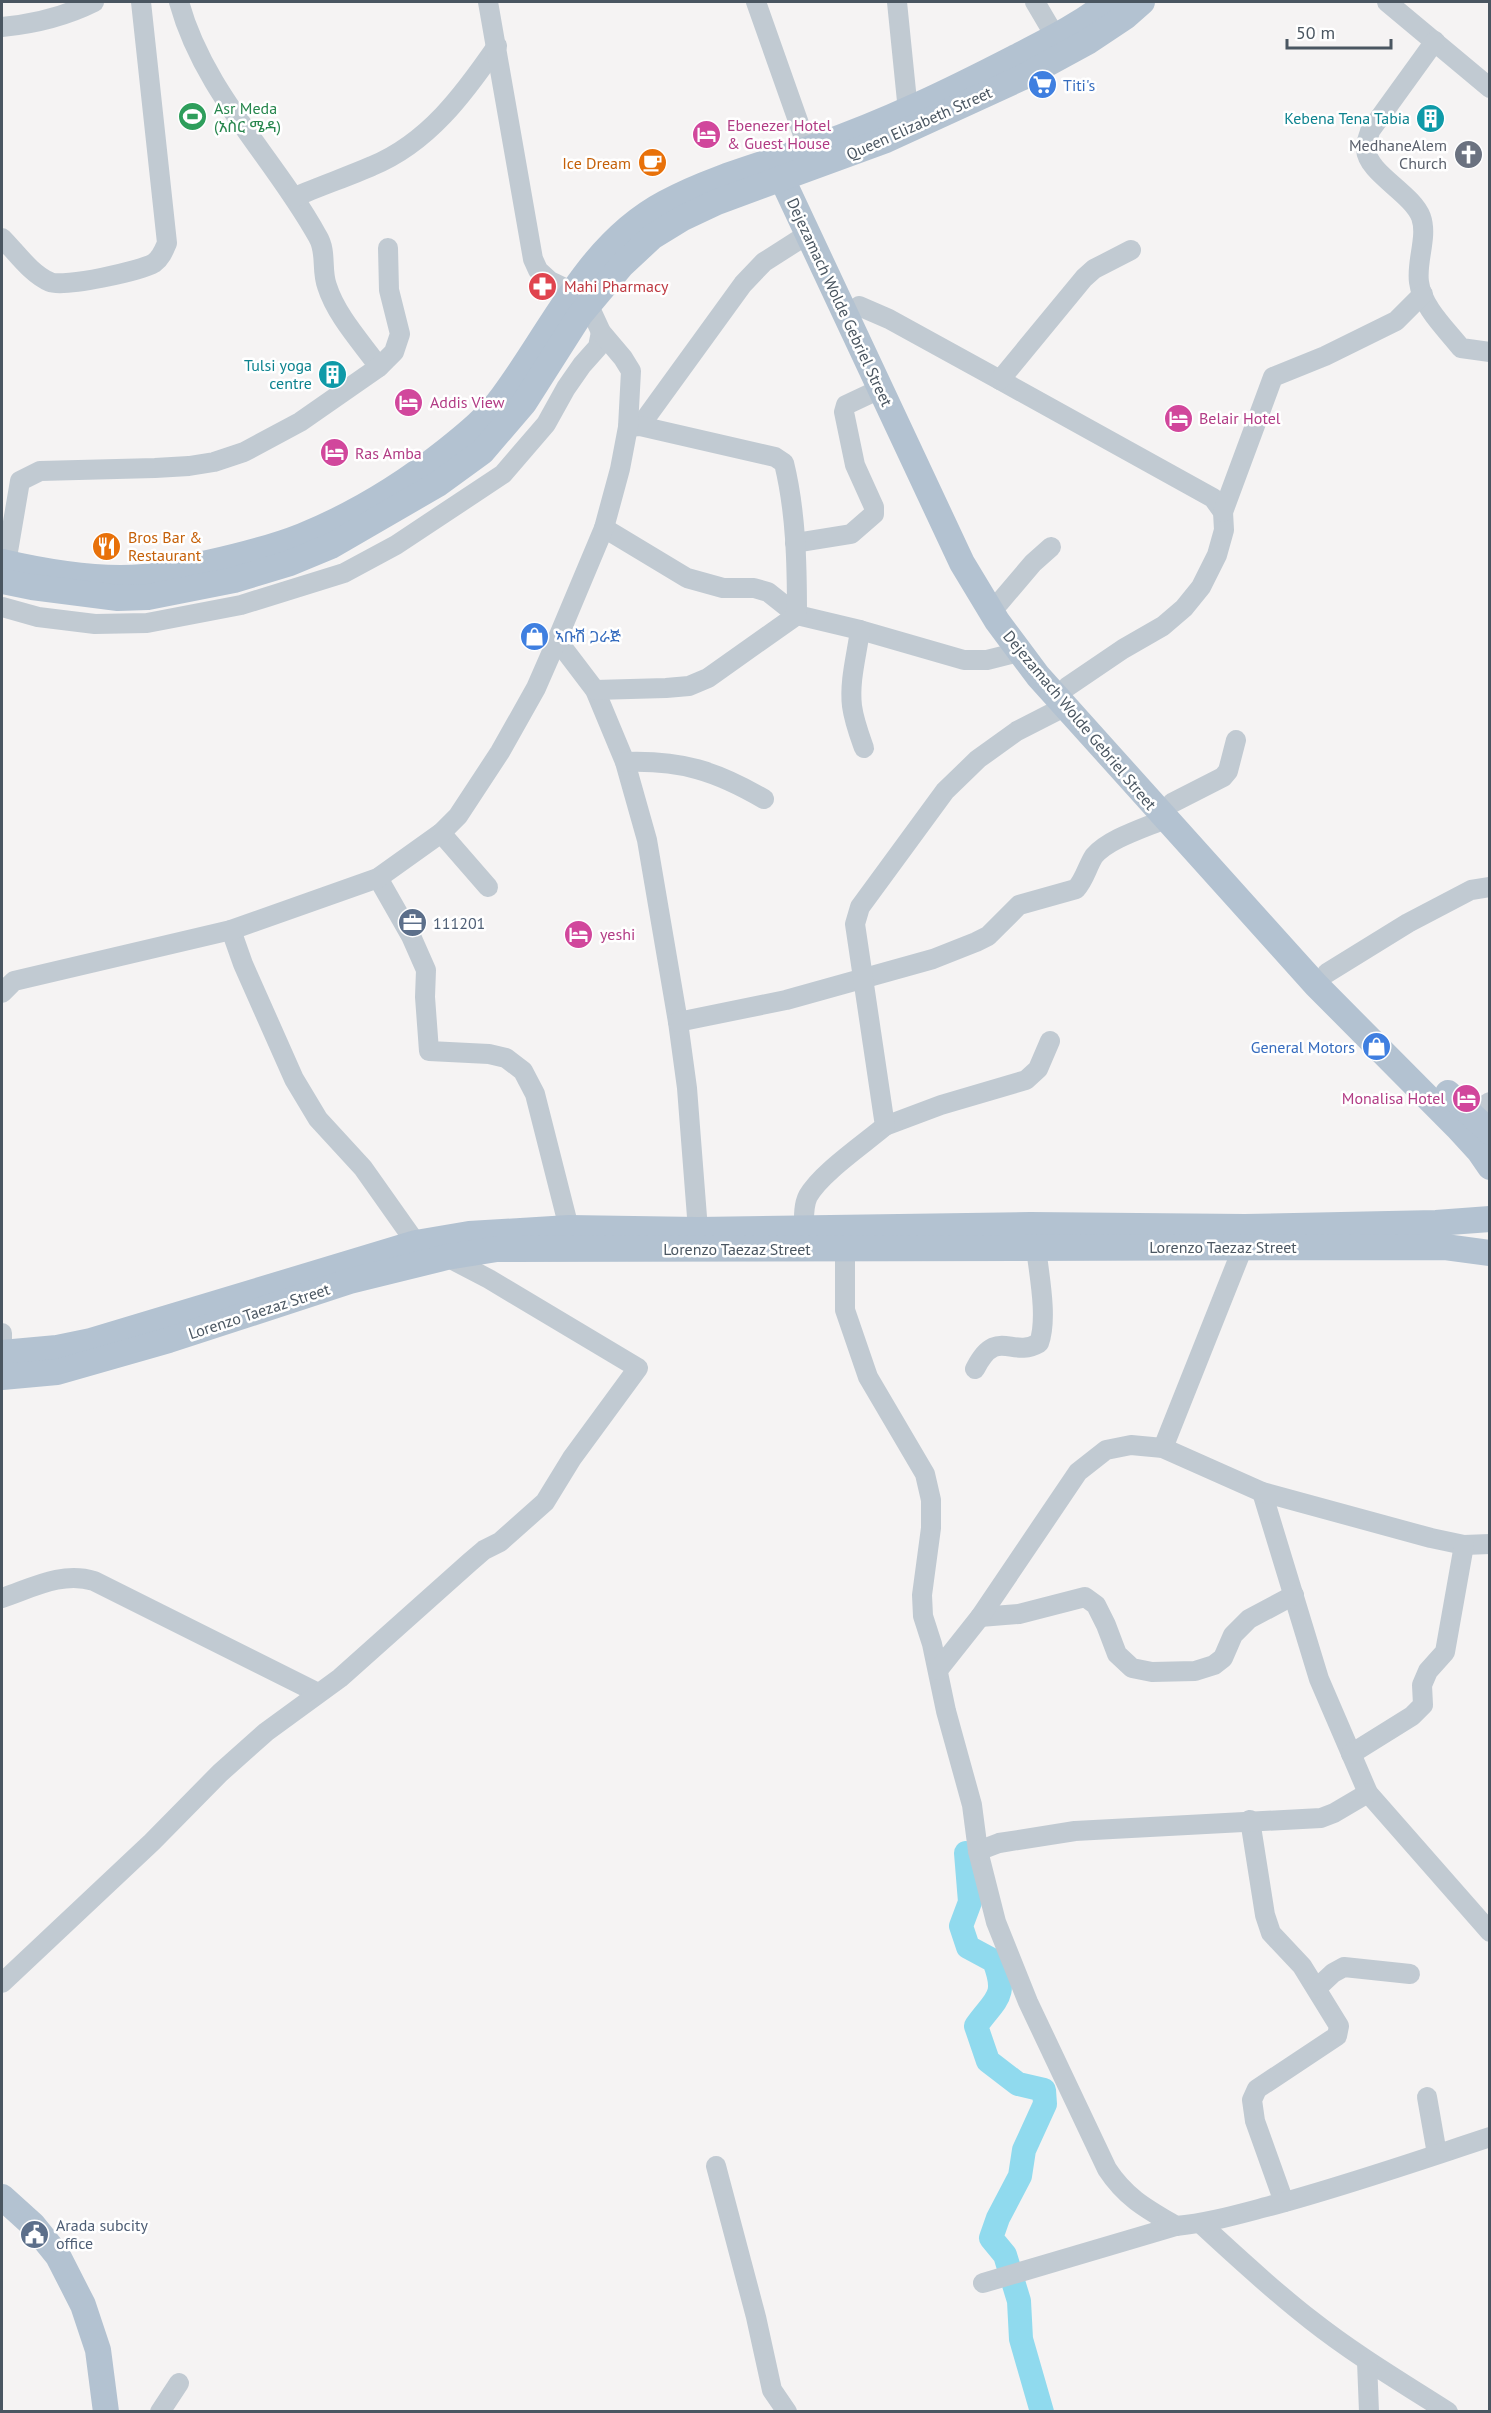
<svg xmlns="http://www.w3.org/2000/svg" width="1491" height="2413" font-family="'PT Sans','Noto Sans Ethiopic',sans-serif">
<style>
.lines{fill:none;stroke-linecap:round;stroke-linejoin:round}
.river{stroke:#90daee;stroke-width:24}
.minor{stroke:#c1cad2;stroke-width:20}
.major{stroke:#b3c2d1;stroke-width:26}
.labels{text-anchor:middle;stroke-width:5;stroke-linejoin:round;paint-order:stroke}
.shop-label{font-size:16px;fill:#366cbe;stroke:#fff;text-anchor:start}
.leisure-label{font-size:16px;fill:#27864d;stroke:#fff;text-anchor:start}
.culture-label{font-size:16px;fill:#0d838f;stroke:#fff;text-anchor:end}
.street-label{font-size:16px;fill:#4a5661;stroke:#fff}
.hotel-label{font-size:16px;fill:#b23c85;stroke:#fff;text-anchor:start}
.worship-label{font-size:16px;fill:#5b616d;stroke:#fff;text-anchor:end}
.food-label{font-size:16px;fill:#c56008;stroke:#fff;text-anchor:end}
.health-label{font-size:16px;fill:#be3a42;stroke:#fff;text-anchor:start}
.service-label{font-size:16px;fill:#4e5e75;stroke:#fff;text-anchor:start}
</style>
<rect width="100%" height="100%" fill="#f5f3f3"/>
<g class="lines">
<!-- river -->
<path class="river" d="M 966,1853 L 970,1902 L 961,1926 L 968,1947 L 994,1961 C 1008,1997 996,1998 976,2026 L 988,2061 L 1018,2084 L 1044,2090 L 1045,2104 L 1024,2150 L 1020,2176 L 998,2218 L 991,2238 L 1005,2255 L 1019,2301 L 1021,2339 L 1042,2412"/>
<!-- minor -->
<g class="minor">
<path d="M 179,2 C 204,93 274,157 318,237 C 327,252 321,270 327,286 C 336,315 361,342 379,367"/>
<path d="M 756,2 L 808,149"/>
<path d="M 897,2 L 908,111"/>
<path d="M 1035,2 L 1055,36"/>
<path d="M 1387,2 L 1490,88"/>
<path d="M 2,27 C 33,24 66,16 94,2"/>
<path d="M 1435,41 L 1370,131 C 1369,136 1365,144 1366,149 C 1367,173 1412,193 1421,217 C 1428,237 1416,261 1419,282 C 1422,307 1446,329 1461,348 L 1490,352"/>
<path d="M 295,197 C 320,186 347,177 372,166 C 428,143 464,94 497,46"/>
<path d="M 2,238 C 16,252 31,274 50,282 C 63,288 141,271 154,263 C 161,258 164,250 167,243 L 141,2"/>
<path d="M 859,306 L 889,319 L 1000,380 L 1213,498 L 1223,512 L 1224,530 L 1217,555 L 1201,587 L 1184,608 L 1163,626 L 1123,649 L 1067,687"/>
<path d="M 1000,380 L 1084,278 L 1094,269 L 1131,250"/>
<path d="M 640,426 L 743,284 L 764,262 L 808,234"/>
<path d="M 1223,512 L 1273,377 L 1325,356 L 1396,321 L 1423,294"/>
<path d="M 604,528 L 687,578 L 723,588 L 754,588 L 768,592 L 797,615 L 860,630 L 964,660 L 987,660 L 1019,652"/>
<path d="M 795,543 L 851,534 L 874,514 L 874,507 L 855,465 L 844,412 L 846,405 L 880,389"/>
<path d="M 4,575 L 20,481 L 40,471 L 155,468 L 189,466 L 214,462 L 244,452 L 300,422 L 379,367 L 394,352 L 400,334 L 389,290 L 388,248"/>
<path d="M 999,603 L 1033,563 L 1051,547"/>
<path d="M 2,607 L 38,617 L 95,624 L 147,623 L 241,605 L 344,573 L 396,545 L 503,474 L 546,424 L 566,388 L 582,365 L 598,347 L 601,332"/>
<path d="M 860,630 C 857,654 849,681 852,706 C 854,721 859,734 864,748"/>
<path d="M 557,640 L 595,690 L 625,762 L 647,840 L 678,1022 L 687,1088 L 698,1230"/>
<path d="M 595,690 L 666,688 L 689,686 L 708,678 L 797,615 C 797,564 796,512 784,463 L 775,457 L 640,426 L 628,427"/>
<path d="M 625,762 C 681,760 716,771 764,799"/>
<path d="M 1172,803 L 1223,777 L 1228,771 L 1236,740"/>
<path d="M 441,833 L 488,887"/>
<path d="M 378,878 L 411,936 L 426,970 L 425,997 L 429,1051 L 489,1054 L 506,1058 L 523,1071 L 535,1094 L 569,1228"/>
<path d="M 231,930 L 243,964 L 294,1079 L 318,1119 L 363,1168 L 416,1243"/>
<path d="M 1327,973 L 1408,923 L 1471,890 L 1490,887"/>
<path d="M 2,993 L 14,981 L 231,930 L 378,878 L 441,833 L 458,816 L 500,752 L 536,688 L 557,640 L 604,528 L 620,469 L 628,427 L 631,371 L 623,358 L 601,332 L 589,306 L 573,292 L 550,281 L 538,270 L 533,259 L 488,2"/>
<path d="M 678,1022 L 786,1000 L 933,959 L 976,942 L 988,936 L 1019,905 L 1076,889 C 1085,879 1087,867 1094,856 C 1108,839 1144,828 1165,819"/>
<path d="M 1470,1115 L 1490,1102"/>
<path d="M 885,1126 L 941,1105 L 1026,1080 L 1038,1069 L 1050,1041"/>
<path d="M 804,1229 C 804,1219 803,1206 808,1196 C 821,1173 864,1144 885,1126 L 855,924 L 860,907 L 945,791 L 978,759 L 1017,731 L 1066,706"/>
<path d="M 845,1250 L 845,1310 L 868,1377 L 925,1474 L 931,1500 L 931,1528 L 922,1595 L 923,1616 L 932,1644 L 946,1711 L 972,1805 L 978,1851 L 996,1922 L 1028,2002 L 1107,2169 C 1126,2198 1147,2209 1176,2226"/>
<path d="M 2,1333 L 2,1353"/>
<path d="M 975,1369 C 997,1326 1011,1359 1039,1343 C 1048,1319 1039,1274 1036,1248"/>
<path d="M 1163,1448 L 1243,1247"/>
<path d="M 1262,1492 L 1319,1679 L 1368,1793 L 1490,1932"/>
<path d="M 2,1598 C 32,1588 62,1571 94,1581 L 318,1693"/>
<path d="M 980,1617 L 1019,1614 L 1085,1597 L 1096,1605 L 1106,1625 L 1117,1654 L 1132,1668 L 1152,1672 L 1195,1671 L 1214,1665 L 1223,1658 L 1233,1635 L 1249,1619 L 1294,1595"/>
<path d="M 938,1670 L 980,1617 L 1078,1472 L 1106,1450 L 1131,1445 L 1163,1448 L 1262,1492 L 1431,1538 L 1464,1545 L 1490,1544"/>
<path d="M 1351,1754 L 1412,1716 L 1423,1705 L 1422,1685 L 1428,1671 L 1445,1652 L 1464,1545"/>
<path d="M 1250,1820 L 1265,1915 L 1271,1933 L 1302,1966 L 1339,2026 L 1337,2036 L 1257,2089 L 1252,2100 L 1255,2121 L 1284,2202"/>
<path d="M 978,1851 L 999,1843 L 1075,1831 L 1321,1818 L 1334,1813 L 1368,1793"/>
<path d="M 2,1983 L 152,1842 L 220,1773 L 266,1732 L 340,1678 L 470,1562 L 484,1550 L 500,1542 L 545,1502 L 572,1458 L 638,1368 L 489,1279 L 447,1257"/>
<path d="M 1317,1988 L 1333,1973 L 1344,1967 L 1410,1974"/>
<path d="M 1427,2097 L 1437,2154"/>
<path d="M 716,2166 L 756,2317 L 772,2390 L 787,2412"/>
<path d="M 1201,2224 C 1237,2257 1272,2290 1311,2320 C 1354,2354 1401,2382 1448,2412"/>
<path d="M 983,2283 L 1176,2226 C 1209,2223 1239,2214 1270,2206 C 1345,2186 1417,2161 1490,2137"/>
<path d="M 1367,2361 L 1369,2412"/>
<path d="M 160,2412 L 179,2383"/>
</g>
<!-- major -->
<g class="major">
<path d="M 776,166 L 962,563 L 997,621 L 1038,676 L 1316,985 L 1457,1127 L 1479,1151 L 1490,1167"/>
<path d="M 2,562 C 45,572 99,581 144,577 C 165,576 187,568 208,563 C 239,556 272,548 302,536 C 354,515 403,485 447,450 C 467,434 488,417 503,396 C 553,329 588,244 665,203 C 713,177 766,164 817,146 C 886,122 950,91 1014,58 C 1047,41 1080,25 1109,2"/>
<path d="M 2,581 L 32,587 L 118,598 L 148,597 L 234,580 L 290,563 L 331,546 L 438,484 L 482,452 L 524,403 L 580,315 L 622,265 L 652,237 L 683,218 L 717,202 L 886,140 L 1021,78 L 1089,41 L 1125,17 L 1142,2"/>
<path d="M 1448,1093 L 1490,1132"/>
<path d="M 2,1353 L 57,1348 L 91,1341 L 416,1243 L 469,1234 L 569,1228 L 698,1230 L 1030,1225 L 1245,1227 L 1436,1223 L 1490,1219"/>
<path d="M 2,1377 L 57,1372 L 169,1340 L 350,1281 L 447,1257 L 497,1249 L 1445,1247 L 1490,1253"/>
<path d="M 2,2197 L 33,2225 L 58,2256 L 83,2305 L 98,2350 L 106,2412"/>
</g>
</g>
<!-- icons -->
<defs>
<symbol id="supermarket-disc" viewBox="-11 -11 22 22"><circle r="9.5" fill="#3f7fe0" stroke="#fff"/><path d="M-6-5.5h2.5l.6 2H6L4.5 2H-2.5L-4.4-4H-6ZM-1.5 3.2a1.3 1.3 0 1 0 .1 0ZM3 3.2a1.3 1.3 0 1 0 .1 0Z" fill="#fff"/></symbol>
<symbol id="stadium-disc" viewBox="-11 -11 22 22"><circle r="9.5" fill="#2e9e5b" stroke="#fff"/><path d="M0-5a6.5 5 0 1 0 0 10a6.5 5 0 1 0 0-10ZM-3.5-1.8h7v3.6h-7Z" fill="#fff"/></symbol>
<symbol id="building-disc" viewBox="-11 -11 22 22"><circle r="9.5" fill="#0f9aa8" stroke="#fff"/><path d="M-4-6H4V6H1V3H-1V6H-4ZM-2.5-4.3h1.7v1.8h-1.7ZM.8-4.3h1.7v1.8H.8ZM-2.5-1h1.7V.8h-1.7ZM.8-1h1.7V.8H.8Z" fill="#fff"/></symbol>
<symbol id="hotel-disc" viewBox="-11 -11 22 22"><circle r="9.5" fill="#d1479c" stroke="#fff"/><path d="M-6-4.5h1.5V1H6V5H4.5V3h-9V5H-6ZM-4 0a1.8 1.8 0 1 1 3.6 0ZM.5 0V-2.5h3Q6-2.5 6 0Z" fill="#fff"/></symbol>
<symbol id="church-disc" viewBox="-11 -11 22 22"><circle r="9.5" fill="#6b7280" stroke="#fff"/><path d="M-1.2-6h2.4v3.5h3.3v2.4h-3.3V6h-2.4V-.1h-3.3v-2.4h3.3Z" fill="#fff"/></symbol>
<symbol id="cafe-disc" viewBox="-11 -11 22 22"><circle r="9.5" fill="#e8710a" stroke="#fff"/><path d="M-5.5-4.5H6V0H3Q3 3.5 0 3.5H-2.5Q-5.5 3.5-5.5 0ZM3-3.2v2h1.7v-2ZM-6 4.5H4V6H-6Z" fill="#fff"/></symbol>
<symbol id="pharmacy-disc" viewBox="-11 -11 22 22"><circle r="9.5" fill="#e0444e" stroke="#fff"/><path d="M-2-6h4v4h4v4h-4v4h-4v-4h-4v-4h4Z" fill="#fff"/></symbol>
<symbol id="restaurant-disc" viewBox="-11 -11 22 22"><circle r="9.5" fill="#e8710a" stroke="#fff"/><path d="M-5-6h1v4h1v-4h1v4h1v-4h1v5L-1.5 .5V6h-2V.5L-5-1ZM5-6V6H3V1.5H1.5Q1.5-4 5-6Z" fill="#fff"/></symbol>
<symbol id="shop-disc" viewBox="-11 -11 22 22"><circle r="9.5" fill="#3f7fe0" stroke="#fff"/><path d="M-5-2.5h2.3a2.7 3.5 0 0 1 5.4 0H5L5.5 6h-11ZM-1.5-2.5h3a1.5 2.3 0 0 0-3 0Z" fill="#fff"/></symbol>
<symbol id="office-disc" viewBox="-11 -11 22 22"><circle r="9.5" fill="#5c6f8a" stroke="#fff"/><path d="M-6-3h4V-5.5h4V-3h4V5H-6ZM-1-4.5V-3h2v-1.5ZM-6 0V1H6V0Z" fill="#fff"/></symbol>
<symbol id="civic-disc" viewBox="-11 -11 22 22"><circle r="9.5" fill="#5c6f8a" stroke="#fff"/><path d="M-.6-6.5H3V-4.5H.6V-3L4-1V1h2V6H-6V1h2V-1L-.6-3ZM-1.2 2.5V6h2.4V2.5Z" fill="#fff"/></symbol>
</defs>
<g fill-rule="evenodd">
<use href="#supermarket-disc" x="1026" y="68" width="33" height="33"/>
<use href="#stadium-disc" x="176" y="100" width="33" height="33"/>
<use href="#building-disc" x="1414" y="102" width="33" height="33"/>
<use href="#hotel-disc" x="690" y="118" width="33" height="33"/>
<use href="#church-disc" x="1452" y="138" width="33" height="33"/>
<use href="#cafe-disc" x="636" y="146" width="33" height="33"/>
<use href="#pharmacy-disc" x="526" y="270" width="33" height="33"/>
<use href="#building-disc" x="316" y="358" width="33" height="33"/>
<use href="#hotel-disc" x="392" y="386" width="33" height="33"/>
<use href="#hotel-disc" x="1162" y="402" width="33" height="33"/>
<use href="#hotel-disc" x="318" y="436" width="33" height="33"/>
<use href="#restaurant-disc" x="90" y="530" width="33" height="33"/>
<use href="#shop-disc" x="518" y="620" width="33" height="33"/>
<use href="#office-disc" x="396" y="906" width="33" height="33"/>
<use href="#hotel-disc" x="562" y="918" width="33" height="33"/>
<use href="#shop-disc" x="1360" y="1030" width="33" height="33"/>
<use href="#hotel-disc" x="1450" y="1082" width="33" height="33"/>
<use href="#civic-disc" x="18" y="2218" width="33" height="33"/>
</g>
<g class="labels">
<!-- shop labels -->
<g class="shop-label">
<text x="1063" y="91">Titi's</text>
<text x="555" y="642">ኣቡሽ ጋራጅ</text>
<text x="1355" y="1053" text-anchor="end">General Motors</text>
</g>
<!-- leisure labels -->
<g class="leisure-label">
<text x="214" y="114">Asr Meda<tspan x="214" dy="18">(አስር ሜዳ)</tspan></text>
</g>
<!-- culture labels -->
<g class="culture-label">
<text x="1410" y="124">Kebena Tena Tabia</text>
<text x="312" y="371">Tulsi yoga<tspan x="312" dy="18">centre</tspan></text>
</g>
<!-- street labels -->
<g class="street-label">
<text transform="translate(919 123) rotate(-24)" y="6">Queen Elizabeth Street</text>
<text transform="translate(840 302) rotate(65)" y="6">Dejezamach Wolde Gebriel Street</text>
<text transform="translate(1080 720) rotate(50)" y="6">Dejezamach Wolde Gebriel Street</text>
<text x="1223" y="1253">Lorenzo Taezaz Street</text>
<text x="737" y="1255">Lorenzo Taezaz Street</text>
<text transform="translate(259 1311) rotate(-18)" y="6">Lorenzo Taezaz Street</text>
</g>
<!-- hotel labels -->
<g class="hotel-label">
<text x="727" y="131">Ebenezer Hotel<tspan x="727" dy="18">&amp; Guest House</tspan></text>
<text x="430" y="408">Addis View</text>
<text x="1199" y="424">Belair Hotel</text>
<text x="355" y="459">Ras Amba</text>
<text x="600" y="940">yeshi</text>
<text x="1445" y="1104" text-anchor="end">Monalisa Hotel</text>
</g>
<!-- worship labels -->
<g class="worship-label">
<text x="1447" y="151">MedhaneAlem<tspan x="1447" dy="18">Church</tspan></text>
</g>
<!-- food labels -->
<g class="food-label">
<text x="631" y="169">Ice Dream</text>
<text x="128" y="543" text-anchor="start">Bros Bar &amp;<tspan x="128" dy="18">Restaurant</tspan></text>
</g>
<!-- health labels -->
<g class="health-label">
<text x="564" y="292">Mahi Pharmacy</text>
</g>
<!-- service labels -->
<g class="service-label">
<text x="433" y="929">111201</text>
<text x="56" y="2231">Arada subcity<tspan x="56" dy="18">office</tspan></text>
</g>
</g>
<!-- border -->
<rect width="1491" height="2413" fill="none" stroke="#4a5661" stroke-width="6"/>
<!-- scale -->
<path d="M1287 39v9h104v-9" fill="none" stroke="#4a5661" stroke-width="3"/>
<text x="1296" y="39" font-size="18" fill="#4a5661" stroke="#ffffff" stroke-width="4.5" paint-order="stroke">50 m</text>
</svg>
